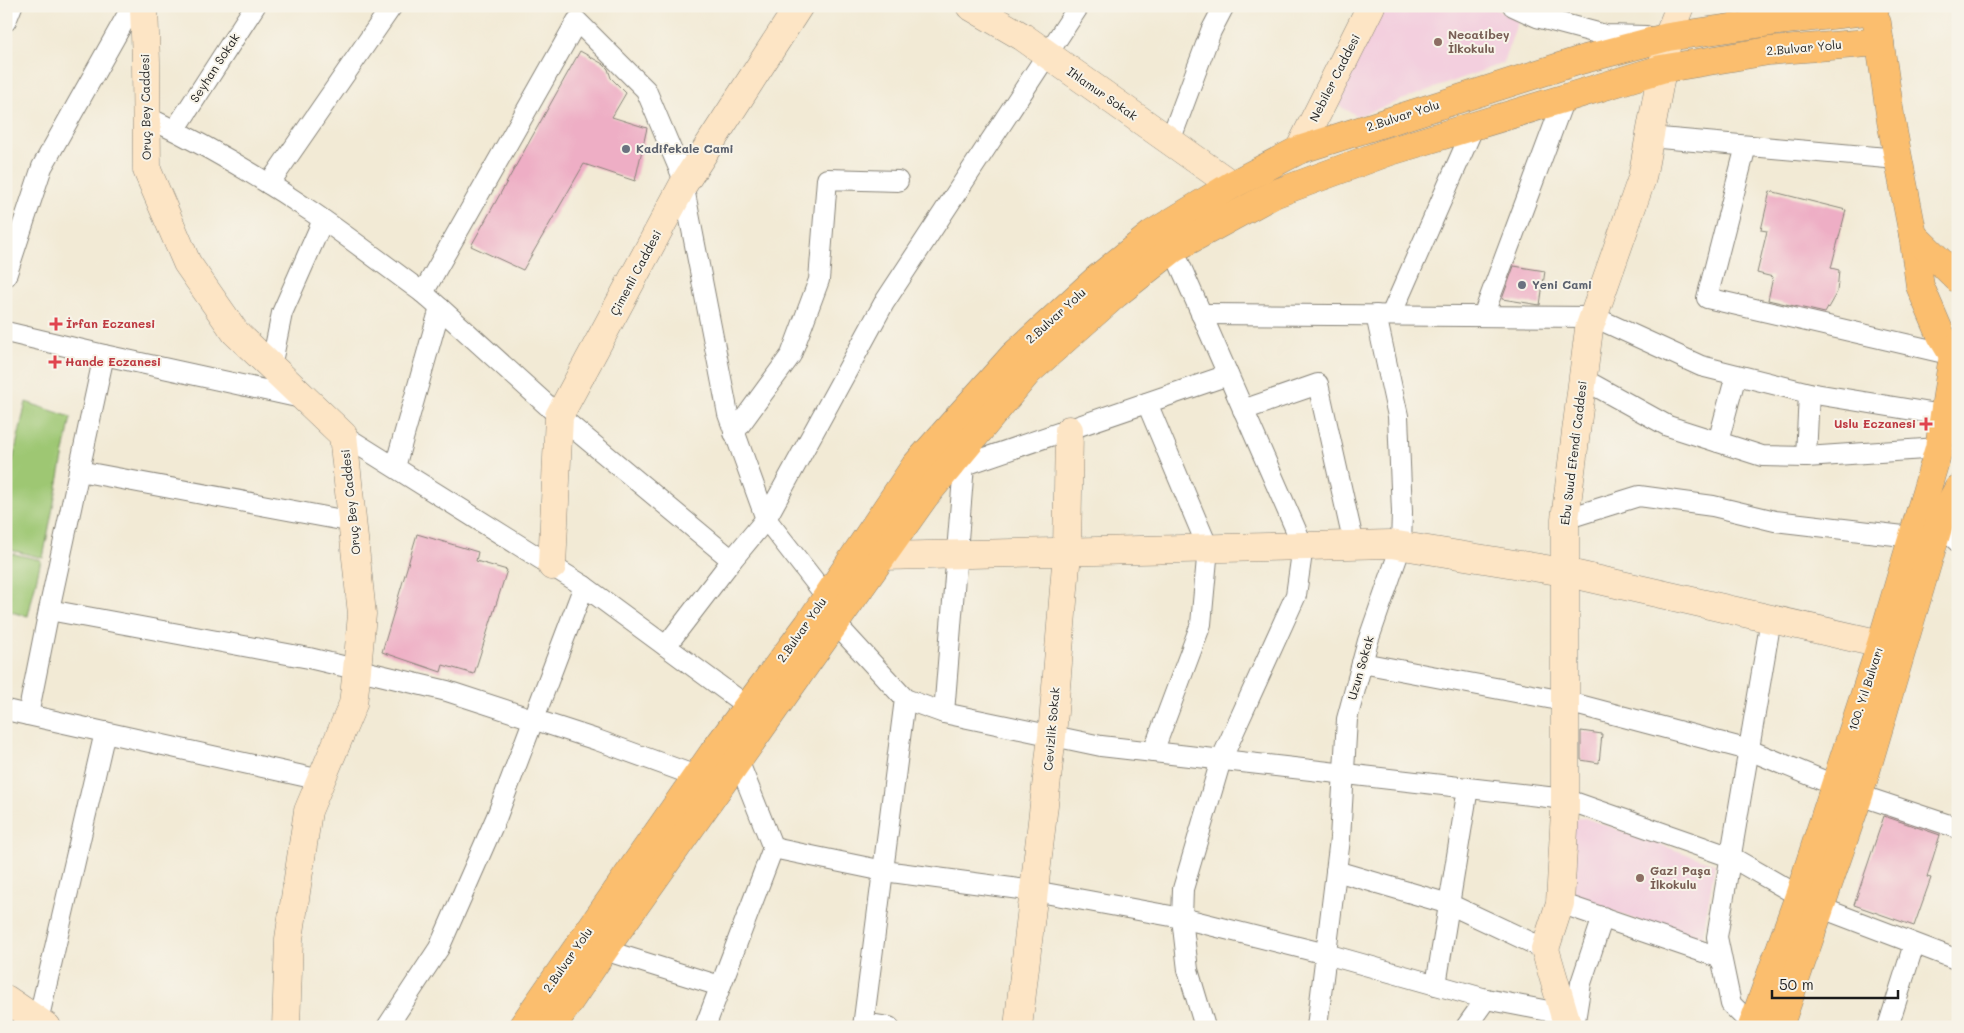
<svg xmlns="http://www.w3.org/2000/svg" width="1964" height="1033" font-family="Mali,sans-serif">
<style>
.built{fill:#f3cfde}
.green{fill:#9ec773;stroke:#5d7248}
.building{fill:#eeaec5}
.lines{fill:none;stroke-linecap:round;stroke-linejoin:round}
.street-casing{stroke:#878378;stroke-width:22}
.secondary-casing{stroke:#878378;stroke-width:29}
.primary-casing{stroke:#878378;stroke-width:29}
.street{stroke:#fff;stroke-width:20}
.secondary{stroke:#fde5c5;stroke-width:28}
.primary{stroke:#fbbe6e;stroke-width:28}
.education-dot{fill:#8d6e63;stroke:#f7f3e8;stroke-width:2}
.worship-dot{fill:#6b7280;stroke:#f7f3e8;stroke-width:2}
.health-dot{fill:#e0444e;stroke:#f7f3e8;stroke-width:2}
.labels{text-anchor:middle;stroke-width:4;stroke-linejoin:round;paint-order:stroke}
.education-label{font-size:12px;font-weight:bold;fill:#785e54;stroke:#f7f3e8;text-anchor:start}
.street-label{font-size:12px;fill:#1c1c1c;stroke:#f7f3e8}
.worship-label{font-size:12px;font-weight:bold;fill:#5b616d;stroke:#f7f3e8;text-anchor:start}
.health-label{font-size:12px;font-weight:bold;fill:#be3a42;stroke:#f7f3e8;text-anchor:start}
</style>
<rect width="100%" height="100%" fill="#f7f3e8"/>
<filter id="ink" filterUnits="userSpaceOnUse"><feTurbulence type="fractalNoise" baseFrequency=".02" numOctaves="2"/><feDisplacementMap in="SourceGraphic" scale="10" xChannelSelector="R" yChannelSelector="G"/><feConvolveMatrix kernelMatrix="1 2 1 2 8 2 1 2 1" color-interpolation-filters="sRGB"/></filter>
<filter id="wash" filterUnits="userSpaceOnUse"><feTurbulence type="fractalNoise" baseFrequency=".0096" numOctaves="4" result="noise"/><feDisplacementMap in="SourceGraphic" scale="20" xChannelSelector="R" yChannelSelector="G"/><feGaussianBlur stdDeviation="1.12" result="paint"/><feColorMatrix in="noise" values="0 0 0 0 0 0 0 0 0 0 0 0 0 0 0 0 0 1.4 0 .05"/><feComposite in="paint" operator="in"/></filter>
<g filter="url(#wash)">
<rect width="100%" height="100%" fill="#f2ead5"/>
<!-- built -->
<g class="built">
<path d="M 1383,6 L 1490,6 L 1518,21 L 1503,63 L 1358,116 L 1333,103 Z"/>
<path d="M 1585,818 L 1715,864 L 1701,945 L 1567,893 L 1570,819 Z"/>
</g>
<!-- green -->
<g class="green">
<path d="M 26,402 L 71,417 L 43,558 L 6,549 L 6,491 Z"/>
<path d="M 6,552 L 41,560 L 28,616 L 6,611 Z"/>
</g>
<g id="blocks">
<!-- building -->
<g class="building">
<path d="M 580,51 L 603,64 L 608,69 L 611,78 L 626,93 L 612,117 L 647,128 L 635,181 L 584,164 L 523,270 L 471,246 Z"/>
<path d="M 1770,191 L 1846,210 L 1831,268 L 1839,270 L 1837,292 L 1825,313 L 1768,300 L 1773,277 L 1757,273 L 1767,231 L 1761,230 Z"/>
<path d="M 1514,266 L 1545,271 L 1540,305 L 1502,299 Z"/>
<path d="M 417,534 L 478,552 L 476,561 L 507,570 L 474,674 L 443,665 L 441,672 L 382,652 Z"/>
<path d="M 1581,731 L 1602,734 L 1599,763 L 1581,760 Z"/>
<path d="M 1884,816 L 1940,835 L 1927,877 L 1931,878 L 1914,926 L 1854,905 Z"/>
</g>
</g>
</g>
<g filter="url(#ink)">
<use href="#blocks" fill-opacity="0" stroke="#878378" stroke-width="1"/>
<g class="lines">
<defs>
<g id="street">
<path d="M 1513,6 L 1537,17 L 1605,35 L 1646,36"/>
<path d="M 6,21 L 12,6"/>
<path d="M 147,117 C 204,144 259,176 312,212 C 350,238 386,266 423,293"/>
<path d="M 175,130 L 255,6"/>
<path d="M 1649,137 L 1898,159"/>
<path d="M 1170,141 L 1211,31 L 1224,6"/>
<path d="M 1746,146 L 1707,298 L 1953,355"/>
<path d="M 269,184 L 392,6"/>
<path d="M 1173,249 L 1303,546 L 1296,595 L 1221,760 L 1183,889 L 1182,918 L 1188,970 L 1205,1027"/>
<path d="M 6,276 L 42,167 L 129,12"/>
<path d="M 440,308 L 423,293 L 577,21 L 646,90 L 681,173 L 728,414 L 766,519"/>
<path d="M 1201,314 L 1594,317 L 1701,366 L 1809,393 L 1943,415"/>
<path d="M 1391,315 L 1474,126"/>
<path d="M 1483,316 L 1564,99"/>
<path d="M 6,332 L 104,355"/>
<path d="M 271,367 L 282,313 L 323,220"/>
<path d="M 1583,379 L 1668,426 L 1762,456 L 1806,457 L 1939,448"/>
<path d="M 306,399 L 104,355 L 49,610 L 309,658 L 447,691 L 597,740 L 696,776"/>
<path d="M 1147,403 L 1208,548 L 1201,624 L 1153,752"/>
<path d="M 1243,410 L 1318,384 L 1354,545"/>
<path d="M 734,433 L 791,355 L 819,280 L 827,179 L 898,181"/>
<path d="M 343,435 L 584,586"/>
<path d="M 1718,442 L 1736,375"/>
<path d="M 1806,457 L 1809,393"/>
<path d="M 395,467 L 440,308 L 559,416 L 732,560 L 766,519 L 826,596 L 836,624 L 905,699 L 944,713 L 964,465"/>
<path d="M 953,469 L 1228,375"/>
<path d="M 79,471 L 353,522"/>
<path d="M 766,519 L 884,303 L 1079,6"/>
<path d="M 1565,519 L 1639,496 L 1713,506 L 1775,521 L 1912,537"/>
<path d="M 1939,524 L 1958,542"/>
<path d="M 49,610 L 28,715 L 321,780"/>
<path d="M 666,646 L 732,560"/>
<path d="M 1362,663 L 1564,701 L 1749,750 L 1834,785"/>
<path d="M 6,710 L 28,715"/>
<path d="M 944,713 L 1101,746 L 1565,799 L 1731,857 L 1799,896"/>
<path d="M 738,760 L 773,848"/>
<path d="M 1859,795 L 1958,828"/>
<path d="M 1336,871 L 1449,904 L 1545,949"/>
<path d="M 1560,903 L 1721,958"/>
<path d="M 1819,907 L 1958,960"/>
<path d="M 604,950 L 720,986"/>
<path d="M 1436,985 L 1468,788"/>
<path d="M 38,1021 L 105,732"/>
<path d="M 864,1023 L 889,1027"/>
<path d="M 1752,1025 L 1731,1004 L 1717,937 L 1771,619"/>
<path d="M 387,1027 L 439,948 L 497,816 L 584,586 L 747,706"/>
<path d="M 705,1027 L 773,848 L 884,871 L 1034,891 L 1182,918 L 1326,954 L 1486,999 L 1564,1014"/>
<path d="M 863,1027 L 905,699"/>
<path d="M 1317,1027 L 1340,839 L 1347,719 L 1368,641 L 1401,546 L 1402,512 L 1398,416 L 1376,315"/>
<path d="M 1466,1027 L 1486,999"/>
<path d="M 1574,1027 L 1581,983 L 1603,917"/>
<path d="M 1888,1027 L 1914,944"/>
</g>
<g id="secondary">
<path d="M 144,6 L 146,62 L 147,170 L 187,263 L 235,332 L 343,435 L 362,614 L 357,670 L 353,704 L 308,811 L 289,939 L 286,1027"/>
<path d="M 970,6 L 1023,37 L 1232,185"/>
<path d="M 1299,150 L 1371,6"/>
<path d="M 884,556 L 1391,544 L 1564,572 L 1881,644"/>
<path d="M 552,566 L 559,416 L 683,185 L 799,6"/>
<path d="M 6,999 L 47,1027"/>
<path d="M 1018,1027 L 1052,736 L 1067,552 L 1069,430"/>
<path d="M 1568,1027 L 1545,949 L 1560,903 L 1565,811 L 1565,519 L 1589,329 L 1642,178 L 1668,37 L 1680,6"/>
</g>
<g id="primary">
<path d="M 1877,23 L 1891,121 L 1913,235 L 1920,286 L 1941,335 L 1953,355 L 1958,355"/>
<path d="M 1913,235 L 1958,279"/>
<path d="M 522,1027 L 713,753 L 808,625 L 915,466 L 1013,356 L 1098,278 L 1152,234 L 1232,185 L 1299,150 L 1581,60 L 1668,37 L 1778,21 L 1875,10"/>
<path d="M 552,1027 L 604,950 L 925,496 L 1028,372 L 1116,294 L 1173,249 L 1274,194 L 1388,152 L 1661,69 L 1769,51 L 1880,42"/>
<path d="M 1752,1027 L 1799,896 L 1881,644 L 1939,448 L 1953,355 L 1958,346"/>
<path d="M 1779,1027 L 1859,795 L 1939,524 L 1958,489"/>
</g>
</defs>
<!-- street casing -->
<use href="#street" class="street-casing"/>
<!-- secondary casing -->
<use href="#secondary" class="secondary-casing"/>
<!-- primary casing -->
<use href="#primary" class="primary-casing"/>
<!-- street -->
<use href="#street" class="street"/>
<!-- secondary -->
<use href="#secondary" class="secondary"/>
<!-- primary -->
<use href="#primary" class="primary"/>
</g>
</g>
<!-- markers -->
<g class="education-dot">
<circle cx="1438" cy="42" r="5"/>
<circle cx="1640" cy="878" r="5"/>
</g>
<g class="worship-dot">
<circle cx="626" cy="149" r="5"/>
<circle cx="1522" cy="285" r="5"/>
</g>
<g class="health-dot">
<path d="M53.5 316.5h5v5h5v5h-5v5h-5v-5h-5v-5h5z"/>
<path d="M52.5 354.5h5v5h5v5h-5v5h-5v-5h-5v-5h5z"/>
<path d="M1923.5 416.5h5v5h5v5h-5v5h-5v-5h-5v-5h5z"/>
</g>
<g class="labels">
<!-- education labels -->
<g class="education-label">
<text x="1448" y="39">Necatibey<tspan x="1448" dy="14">İlkokulu</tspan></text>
<text x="1650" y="875">Gazi Paşa<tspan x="1650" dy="14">İlkokulu</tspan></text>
</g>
<!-- street labels -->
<g class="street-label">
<text transform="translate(1804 48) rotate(-5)" y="4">2.Bulvar Yolu</text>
<text transform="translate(215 68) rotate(-57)" y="4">Seyhan Sokak</text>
<text transform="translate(1335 78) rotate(-63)" y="4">Nebiler Caddesi</text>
<text transform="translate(1102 94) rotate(35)" y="4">Ihlamur Sokak</text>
<text transform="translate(146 107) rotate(-91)" y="4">Oruç Bey Caddesi</text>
<text transform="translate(1403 116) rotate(-18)" y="4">2.Bulvar Yolu</text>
<text transform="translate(636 273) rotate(-62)" y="4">Çimenli Caddesi</text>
<text transform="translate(1056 316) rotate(-42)" y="4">2.Bulvar Yolu</text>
<text transform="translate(1574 453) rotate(-83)" y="4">Ebu Suud Efendi Caddesi</text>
<text transform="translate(351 502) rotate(-96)" y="4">Oruç Bey Caddesi</text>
<text transform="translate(802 630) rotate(-55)" y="4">2.Bulvar Yolu</text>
<text transform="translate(1361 668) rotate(-74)" y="4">Uzun Sokak</text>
<text transform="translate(1866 689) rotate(-72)" y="4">100. Yıl Bulvarı</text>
<text transform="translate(1052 729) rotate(-85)" y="4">Cevizlik Sokak</text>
<text transform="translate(568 960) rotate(-55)" y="4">2.Bulvar Yolu</text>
</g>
<!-- worship labels -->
<g class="worship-label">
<text x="636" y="153">Kadifekale Cami</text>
<text x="1532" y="289">Yeni Cami</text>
</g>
<!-- health labels -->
<g class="health-label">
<text x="66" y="328">İrfan Eczanesi</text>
<text x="65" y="366">Hande Eczanesi</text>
<text x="1916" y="428" text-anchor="end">Uslu Eczanesi</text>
</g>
</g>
<!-- margin -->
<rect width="1964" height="1033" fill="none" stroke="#f7f3e8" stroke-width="25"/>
<!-- scale -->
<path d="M1772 990v8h126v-8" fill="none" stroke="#1c1c1c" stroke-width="2.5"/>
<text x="1779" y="990" font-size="15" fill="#1c1c1c" stroke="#f7f3e8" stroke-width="4" paint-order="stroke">50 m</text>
</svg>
